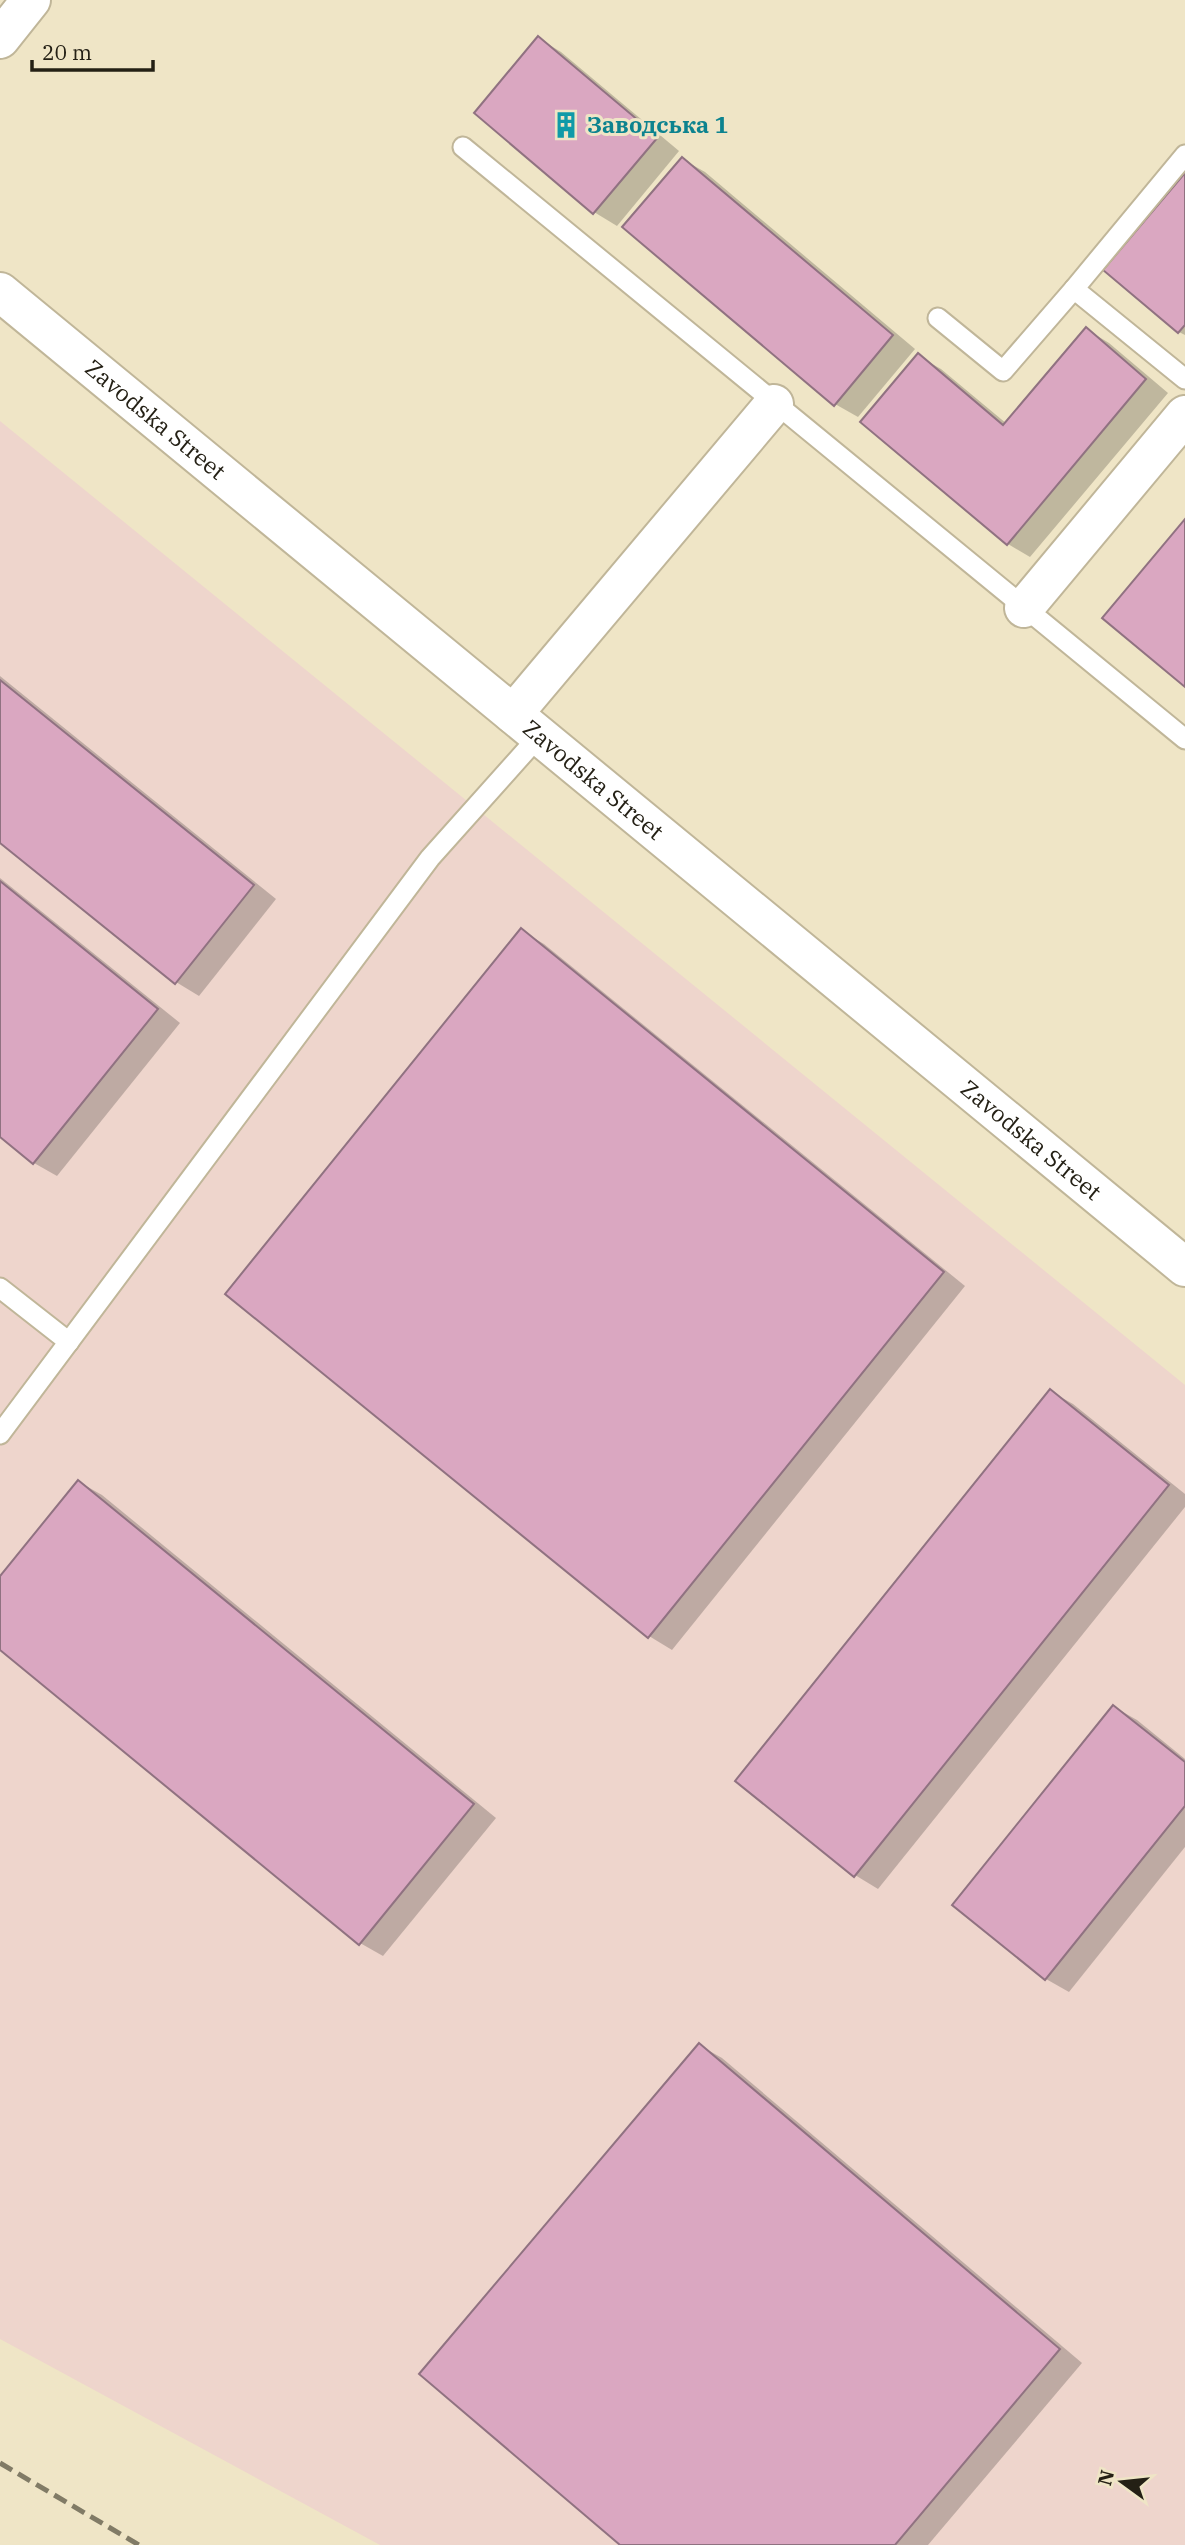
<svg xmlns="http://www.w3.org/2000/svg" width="1185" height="2545" font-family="'IBM Plex Serif',serif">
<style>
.industrial{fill:#eed5cc}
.shadow{fill:#0003}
.building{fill:#daa7c1;stroke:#907281;stroke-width:2}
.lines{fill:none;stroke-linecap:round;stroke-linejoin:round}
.lane-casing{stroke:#c0b699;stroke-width:23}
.street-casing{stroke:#c0b699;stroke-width:42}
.secondary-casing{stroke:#c0b699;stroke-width:42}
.lane{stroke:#fff;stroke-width:19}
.street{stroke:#fff;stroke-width:38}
.secondary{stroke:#fff;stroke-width:38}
.rail{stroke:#817b66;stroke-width:5;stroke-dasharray:14 7;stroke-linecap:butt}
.labels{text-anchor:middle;stroke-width:6;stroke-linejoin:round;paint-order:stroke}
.culture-label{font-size:23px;font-weight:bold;fill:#0d838f;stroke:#efe5c6;text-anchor:start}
.street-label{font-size:23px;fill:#242015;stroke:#efe5c6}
</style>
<rect width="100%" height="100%" fill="#efe5c6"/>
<!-- industrial -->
<path class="industrial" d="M 0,421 L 1185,1385 L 1185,2545 L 380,2545 L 0,2339 Z"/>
<!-- shadow -->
<g class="shadow">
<path d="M 538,38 L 561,52 L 679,151 L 617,226 L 594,212 Z"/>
<path d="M 682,159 L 705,172 L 915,349 L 858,417 L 835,404 Z"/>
<path d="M 1185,176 L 1185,335 L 1179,332 Z"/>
<path d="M 1086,329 L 1109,343 L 1168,393 L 1030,557 L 1008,544 L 918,356 L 941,369 L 1007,424 Z"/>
<path d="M 0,676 L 276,899 L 199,996 L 176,982 L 0,840 Z"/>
<path d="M 0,878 L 180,1023 L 57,1176 L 34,1163 L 0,1135 Z"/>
<path d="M 522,931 L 544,944 L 965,1286 L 672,1650 L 649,1636 Z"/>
<path d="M 1050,1391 L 1073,1404 L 1185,1494 L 1185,1507 L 878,1889 L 855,1875 Z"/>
<path d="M 79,1482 L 102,1495 L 496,1818 L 383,1956 L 360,1943 L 0,1648 L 0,1579 Z"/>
<path d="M 1114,1707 L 1137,1720 L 1185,1759 L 1185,1847 L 1069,1992 L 1046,1979 Z"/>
<path d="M 699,2045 L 722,2058 L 1082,2363 L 928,2545 L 623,2545 Z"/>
</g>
<!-- building -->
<g class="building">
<path d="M 538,36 L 658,137 L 593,214 L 474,113 Z"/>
<path d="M 682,157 L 893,335 L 834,406 L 622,227 Z"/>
<path d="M 1185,173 L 1185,325 L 1178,333 L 1103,270 Z"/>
<path d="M 1086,327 L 1146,379 L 1007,545 L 860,422 L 918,353 L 1003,425 Z"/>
<path d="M 1185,519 L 1185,687 L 1102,618 Z"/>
<path d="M 0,680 L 254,885 L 175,984 L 0,843 Z"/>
<path d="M 0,881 L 158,1009 L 33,1164 L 0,1137 Z"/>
<path d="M 521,928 L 944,1272 L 648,1638 L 225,1294 Z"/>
<path d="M 1050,1389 L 1169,1485 L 854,1877 L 735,1781 Z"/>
<path d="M 78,1480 L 474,1804 L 359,1945 L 0,1650 L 0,1576 Z"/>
<path d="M 1113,1705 L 1185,1762 L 1185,1806 L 1045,1980 L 952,1905 Z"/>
<path d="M 699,2043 L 1060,2349 L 895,2545 L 620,2545 L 419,2374 Z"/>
</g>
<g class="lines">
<defs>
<g id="lane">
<path d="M 463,147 L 1185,739"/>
<path d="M 1074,289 L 1185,155"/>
<path d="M 938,318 L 1003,371 L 1074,289 L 1185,379"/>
<path d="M 0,1288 L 69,1342"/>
<path d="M 0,1434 L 430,858 L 539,736"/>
</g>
<g id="street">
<path d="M 0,39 L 31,0"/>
<path d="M 1024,608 L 1185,415"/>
<path d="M 513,714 L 774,404"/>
</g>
<g id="secondary">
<path id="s1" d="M 0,292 L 1185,1267"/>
</g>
</defs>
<!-- lane casing -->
<use href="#lane" class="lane-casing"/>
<!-- street casing -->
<use href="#street" class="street-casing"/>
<!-- secondary casing -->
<use href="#secondary" class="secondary-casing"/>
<!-- lane -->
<use href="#lane" class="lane"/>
<!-- street -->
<use href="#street" class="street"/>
<!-- secondary -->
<use href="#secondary" class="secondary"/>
<!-- rail -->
<path class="rail" d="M 0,2463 L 139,2545"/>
</g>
<!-- icons -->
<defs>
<symbol id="building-bare" viewBox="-9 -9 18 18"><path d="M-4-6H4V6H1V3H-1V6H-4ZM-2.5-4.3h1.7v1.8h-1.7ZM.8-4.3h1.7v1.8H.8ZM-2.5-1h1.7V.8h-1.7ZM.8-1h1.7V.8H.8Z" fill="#0f9aa8" stroke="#efe5c6" stroke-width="2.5" paint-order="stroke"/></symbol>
</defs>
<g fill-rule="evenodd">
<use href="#building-bare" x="547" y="106" width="38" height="38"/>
</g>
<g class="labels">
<!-- culture labels -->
<g class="culture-label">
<text x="587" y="133">Заводська 1</text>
</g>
<!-- street labels -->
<g class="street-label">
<text dy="8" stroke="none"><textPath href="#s1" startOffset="201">Zavodska Street</textPath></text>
<text dy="8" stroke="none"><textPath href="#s1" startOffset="768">Zavodska Street</textPath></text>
<text dy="8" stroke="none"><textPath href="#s1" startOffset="1335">Zavodska Street</textPath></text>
</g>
</g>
<!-- north arrow -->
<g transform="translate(1122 2482) rotate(285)" stroke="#efe5c6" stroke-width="5" paint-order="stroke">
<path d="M0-5L12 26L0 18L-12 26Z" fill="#242015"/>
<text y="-10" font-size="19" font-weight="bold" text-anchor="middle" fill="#242015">N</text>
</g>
<!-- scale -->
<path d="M32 60v10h121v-10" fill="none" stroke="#242015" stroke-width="3.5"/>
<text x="42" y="60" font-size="21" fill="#242015" stroke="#efe5c6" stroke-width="5" paint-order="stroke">20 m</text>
</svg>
